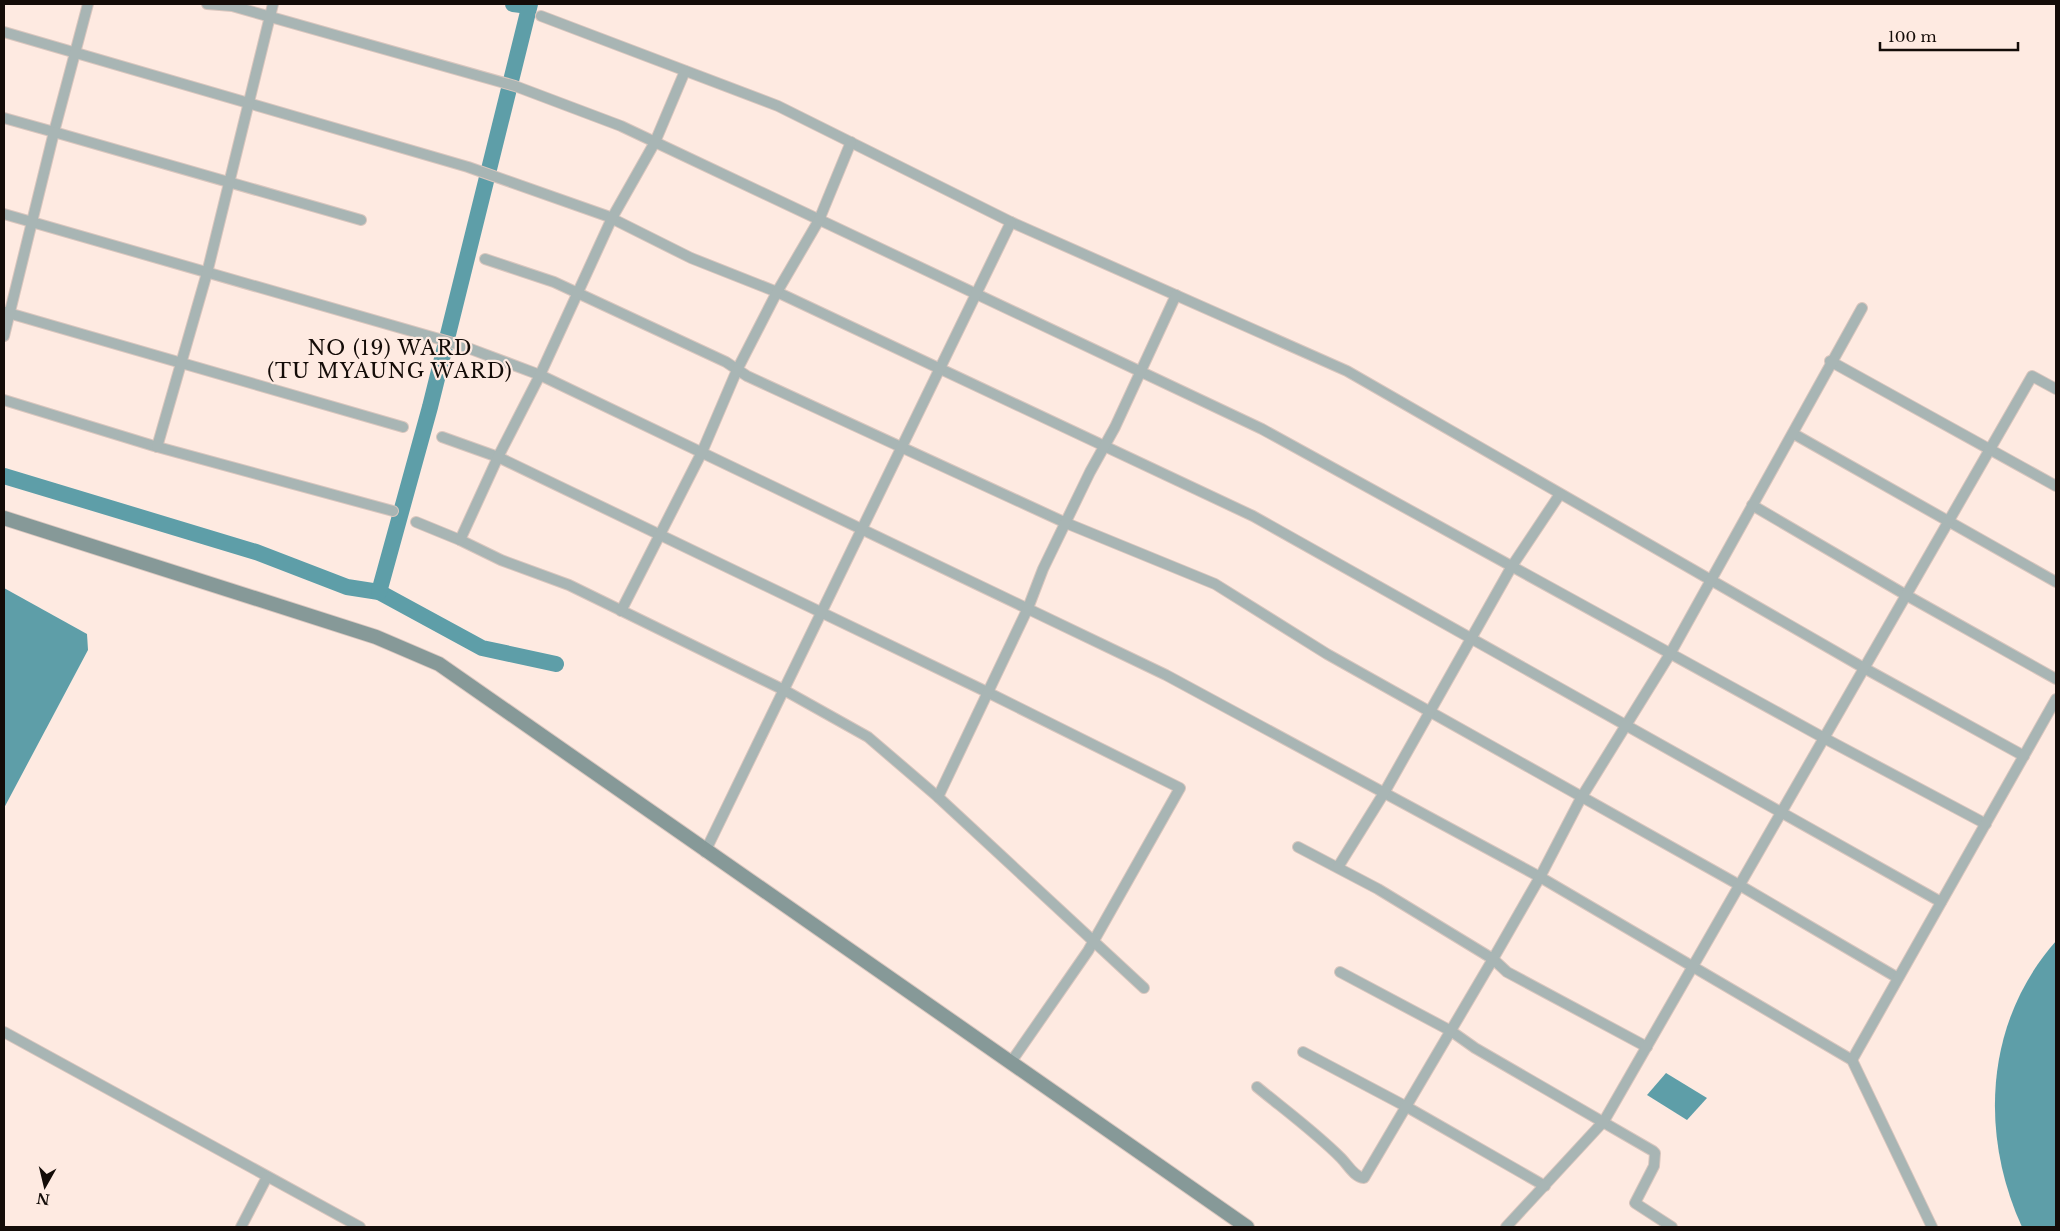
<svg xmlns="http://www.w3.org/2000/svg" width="2060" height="1231" font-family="'Libre Baskerville',serif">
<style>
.water{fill:#5e9ea8}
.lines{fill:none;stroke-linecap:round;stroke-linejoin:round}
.river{stroke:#5e9ea8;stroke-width:16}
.minor-casing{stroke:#d9c6be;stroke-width:12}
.secondary-casing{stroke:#d9c6be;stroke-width:16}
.minor{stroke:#a8b5b4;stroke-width:10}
.secondary{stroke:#869998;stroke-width:14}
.labels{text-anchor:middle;stroke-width:4.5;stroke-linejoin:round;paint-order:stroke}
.quarter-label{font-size:20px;letter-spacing:1px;fill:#140c08;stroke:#feeae1}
</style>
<rect width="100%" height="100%" fill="#feeae1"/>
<!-- water -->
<g class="water">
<path d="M 4,588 L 87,634 L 88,650 L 4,808 Z"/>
<path d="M 2056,941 L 2056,1227 L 2022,1227 C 1979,1133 1985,1021 2056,941 Z"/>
<path d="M 1666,1073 L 1707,1098 L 1687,1120 L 1647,1095 Z"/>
</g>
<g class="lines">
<!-- river -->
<g class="river">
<path d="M 513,4 L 529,6"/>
<path d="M 4,476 L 256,552 L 347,587 L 379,592 L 482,648 L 556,664"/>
<path d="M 379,592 L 430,407 L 530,4"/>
</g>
<defs>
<g id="minor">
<path d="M 207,4 L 232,6 L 515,86 L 621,126 L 1262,429 L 1824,738 L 1986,824"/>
<path d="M 541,16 L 778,106 L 1011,222 L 1347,371 L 1864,668 L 2024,756"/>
<path d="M 4,32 L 468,167 L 607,216 L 691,258 L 777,292 L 1253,516 L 1941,902"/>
<path d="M 4,118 L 54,132 L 88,4"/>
<path d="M 4,214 L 460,345 L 540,375 L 1166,675 L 1540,877 L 1852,1060 L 1932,1227"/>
<path d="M 485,259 L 554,282 L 726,362 L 747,376 L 1066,523 L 1215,584 L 1327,654 L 1741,886 L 1898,978"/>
<path d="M 5,312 L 403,427"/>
<path d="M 4,336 L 54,132 L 361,220"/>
<path d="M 1830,361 L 2056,486"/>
<path d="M 4,400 L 154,446 L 393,511"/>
<path d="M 1794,434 L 2056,582"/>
<path d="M 442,437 L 498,457 L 987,692 L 1180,788 L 1088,951 L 1011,1062"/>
<path d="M 157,447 L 207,273 L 273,4"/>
<path d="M 1752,505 L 1906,595 L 2056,679"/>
<path d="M 416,522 L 460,540 L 501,560 L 569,585 L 784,690 L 868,737 L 938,797 L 1144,988"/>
<path d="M 460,540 L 498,457 L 540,375 L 612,218 L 655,142 L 685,71"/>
<path d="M 621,611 L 702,452 L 737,370 L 777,292 L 819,220 L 851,142"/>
<path d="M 938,797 L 1028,608 L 1043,569 L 1090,472 L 1115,427 L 1176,295"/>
<path d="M 1298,847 L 1378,889 L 1493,959 L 1507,972 L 1647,1047"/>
<path d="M 705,852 L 1011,222"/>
<path d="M 1338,867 L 1384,793 L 1512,566 L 1560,494"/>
<path d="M 1340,972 L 1451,1031 L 1475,1048 L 1653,1151 L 1655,1153 L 1654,1166 L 1635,1203 L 1672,1227"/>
<path d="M 4,1032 L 360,1227"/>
<path d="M 1303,1052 L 1407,1107 L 1545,1186"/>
<path d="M 1852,1060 L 2056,699"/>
<path d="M 1257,1087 C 1285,1110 1315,1132 1341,1158 C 1348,1165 1354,1177 1364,1178 L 1493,959 L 1540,877 L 1581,798 L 1670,654 L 1862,308"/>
<path d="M 241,1227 L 267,1177"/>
<path d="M 1506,1227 L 1604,1121 L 2032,376 L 2056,389"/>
</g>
<path id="secondary" d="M 4,518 L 376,637 L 439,664 L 1247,1227"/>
</defs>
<!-- minor casing -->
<use href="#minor" class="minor-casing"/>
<!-- secondary casing -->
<use href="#secondary" class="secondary-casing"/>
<!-- minor -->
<use href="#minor" class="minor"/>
<!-- secondary -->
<use href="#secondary" class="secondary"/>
</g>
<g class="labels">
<!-- quarter labels -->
<g class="quarter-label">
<text x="390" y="355">NO (19) WARD<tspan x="390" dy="23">(TU MYAUNG WARD)</tspan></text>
</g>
</g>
<!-- border -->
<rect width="2060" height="1231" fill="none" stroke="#140c08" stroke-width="10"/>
<!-- north arrow -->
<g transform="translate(45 1186) rotate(188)" stroke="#feeae1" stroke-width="4" paint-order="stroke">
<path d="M0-4L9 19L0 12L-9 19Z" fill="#140c08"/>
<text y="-8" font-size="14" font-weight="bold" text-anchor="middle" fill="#140c08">N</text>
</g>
<!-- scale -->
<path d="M1880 42v8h138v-8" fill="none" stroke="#140c08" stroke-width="2.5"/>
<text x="1888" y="42" font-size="15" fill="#140c08" stroke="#feeae1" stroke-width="4" paint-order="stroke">100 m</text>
</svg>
